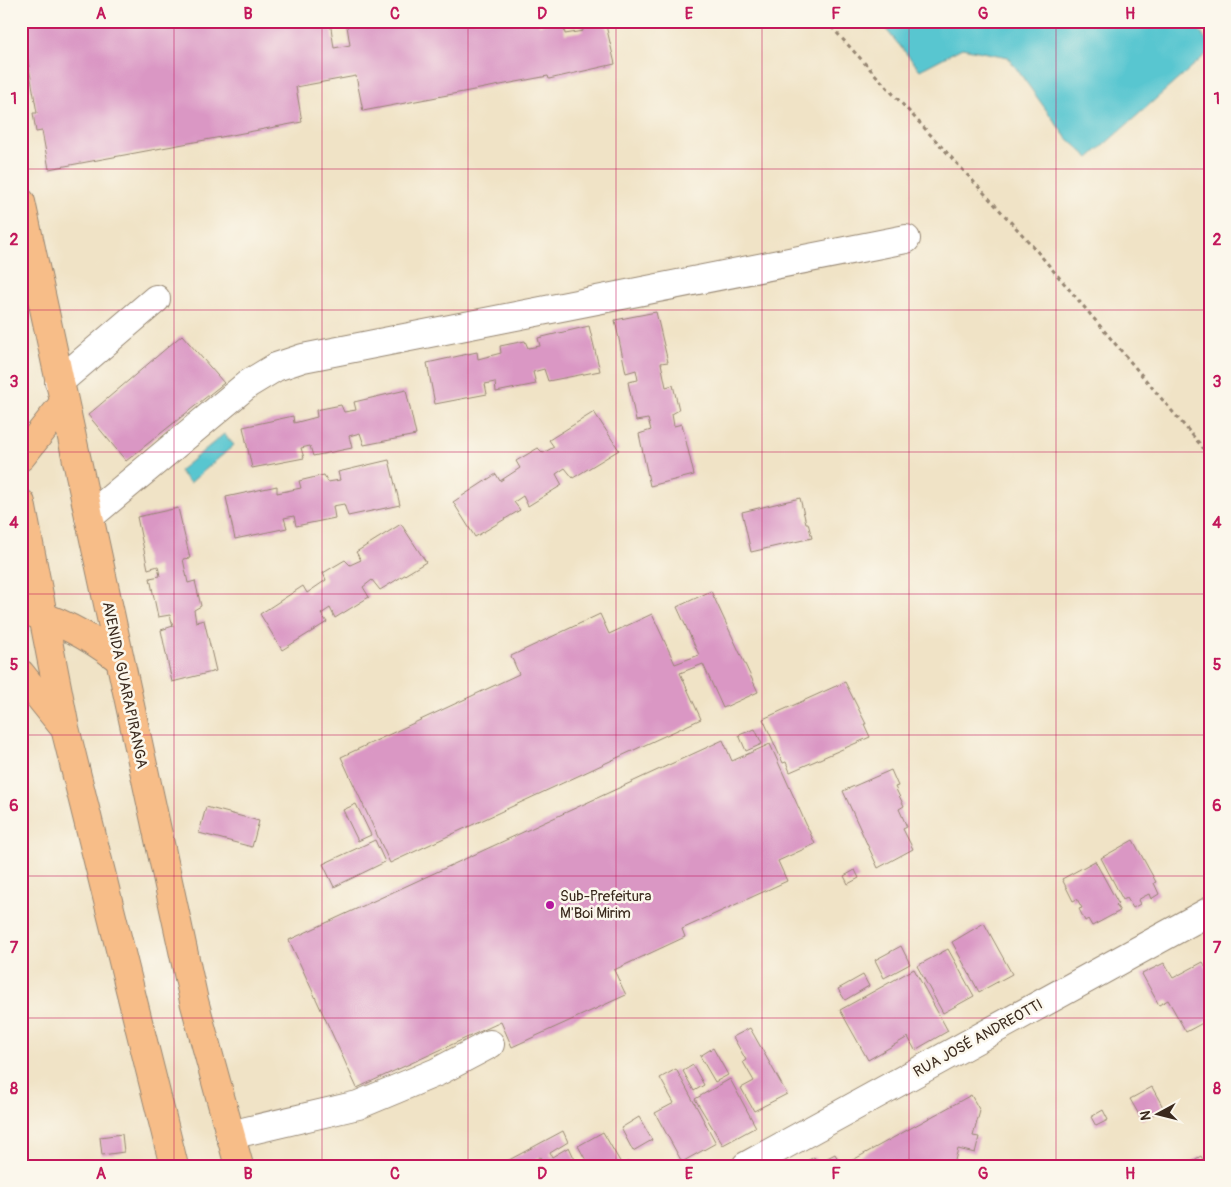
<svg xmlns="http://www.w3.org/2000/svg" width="1231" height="1187" font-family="Pangolin,sans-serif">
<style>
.water{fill:#59c6d0;stroke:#4a7877}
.building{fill:#da97c4}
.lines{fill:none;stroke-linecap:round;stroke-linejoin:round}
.minor-casing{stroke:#968672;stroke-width:30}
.major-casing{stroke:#968672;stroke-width:30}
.path{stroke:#968672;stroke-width:3;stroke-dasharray:4 4;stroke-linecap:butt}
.minor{stroke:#fff;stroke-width:28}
.major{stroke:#f7bd88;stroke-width:28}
.grid{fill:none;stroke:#c2185b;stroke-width:1;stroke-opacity:0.55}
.poi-dot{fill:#b5179e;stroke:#fbf7ec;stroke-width:2}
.labels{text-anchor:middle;stroke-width:5;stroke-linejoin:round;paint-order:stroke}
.street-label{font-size:15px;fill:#3b2a1e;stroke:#fbf7ec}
.poi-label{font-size:15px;fill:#3b2a1e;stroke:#fbf7ec;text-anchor:start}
.neatline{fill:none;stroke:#c2185b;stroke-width:2}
.grid-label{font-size:16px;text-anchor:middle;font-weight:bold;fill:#c2185b}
</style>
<rect width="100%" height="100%" fill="#fbf7ec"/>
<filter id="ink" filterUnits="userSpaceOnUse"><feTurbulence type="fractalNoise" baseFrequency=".02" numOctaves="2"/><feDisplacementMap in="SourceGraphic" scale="10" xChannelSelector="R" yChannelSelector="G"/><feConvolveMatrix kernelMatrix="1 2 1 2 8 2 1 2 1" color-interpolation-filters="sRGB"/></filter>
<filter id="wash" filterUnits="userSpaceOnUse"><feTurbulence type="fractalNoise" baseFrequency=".0096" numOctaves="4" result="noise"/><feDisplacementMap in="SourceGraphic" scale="20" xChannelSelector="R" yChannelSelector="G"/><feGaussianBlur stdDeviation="1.12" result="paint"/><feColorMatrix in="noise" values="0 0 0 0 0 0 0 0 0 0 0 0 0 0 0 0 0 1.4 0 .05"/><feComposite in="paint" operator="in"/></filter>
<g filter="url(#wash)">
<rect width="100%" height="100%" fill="#f0e3c6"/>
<!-- water -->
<g class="water">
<path d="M 879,21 L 1192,21 L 1210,45 L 1210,51 L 1089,158 L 1065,136 L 1008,57 L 962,48 L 920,70 Z"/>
<path d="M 224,434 L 234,445 L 190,483 L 179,471 Z"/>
</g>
<g id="blocks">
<!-- building -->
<g class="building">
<path d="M 21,21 L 330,21 L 334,48 L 350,45 L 347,26 L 371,21 L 538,21 L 539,25 L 563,21 L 565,34 L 583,31 L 581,21 L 605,21 L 615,64 L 549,79 L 548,76 L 363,111 L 356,76 L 296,87 L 302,122 L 49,169 L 42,131 L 36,132 L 33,113 L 37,113 Z"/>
<path d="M 656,312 L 668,362 L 661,363 L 666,387 L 673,385 L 679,410 L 672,414 L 674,426 L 682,424 L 694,475 L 650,486 L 639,434 L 651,430 L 648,419 L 636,421 L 628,382 L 638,380 L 636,370 L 626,373 L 615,320 Z"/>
<path d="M 589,326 L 600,371 L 548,381 L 544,369 L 533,372 L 536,384 L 496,392 L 495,382 L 485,384 L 487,394 L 435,404 L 427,363 L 477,352 L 478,359 L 501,353 L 500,346 L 525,341 L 528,348 L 540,346 L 538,338 Z"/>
<path d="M 182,335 L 224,383 L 126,461 L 88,415 Z"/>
<path d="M 406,390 L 416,435 L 364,445 L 360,433 L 349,436 L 352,448 L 313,456 L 310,446 L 301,448 L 304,458 L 252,468 L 243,427 L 293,416 L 294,423 L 317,417 L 316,410 L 341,405 L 344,412 L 356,410 L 354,402 Z"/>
<path d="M 594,412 L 619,450 L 573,478 L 565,468 L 556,474 L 562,485 L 528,506 L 523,496 L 514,502 L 520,510 L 475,537 L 453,502 L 496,474 L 500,481 L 520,468 L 516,461 L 538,448 L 543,453 L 554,447 L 549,440 Z"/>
<path d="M 389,460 L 400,505 L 348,516 L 344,504 L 333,506 L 335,518 L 296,526 L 294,516 L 284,518 L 287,528 L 235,539 L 226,497 L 277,486 L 277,493 L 301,488 L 299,481 L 324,475 L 328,482 L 340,480 L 338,472 Z"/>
<path d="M 800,498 L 806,523 L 808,523 L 812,538 L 751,552 L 742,512 Z"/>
<path d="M 178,508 L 190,558 L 183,559 L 188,583 L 195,581 L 201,606 L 194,610 L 196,622 L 204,620 L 216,671 L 172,682 L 161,630 L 173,626 L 170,615 L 158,617 L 150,578 L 160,576 L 158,566 L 148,569 L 137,517 Z"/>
<path d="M 401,524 L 426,562 L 380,590 L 372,580 L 363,587 L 369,597 L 335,618 L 330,608 L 321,614 L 327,622 L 282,650 L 260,614 L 303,586 L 307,593 L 326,580 L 323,573 L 345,560 L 350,565 L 361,560 L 356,552 Z"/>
<path d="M 711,591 L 758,692 L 723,708 L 703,664 L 680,673 L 701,719 L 390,863 L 341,757 L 519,674 L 511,656 L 600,614 L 609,634 L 652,614 L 675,664 L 699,655 L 677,607 Z"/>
<path d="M 845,682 L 866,724 L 864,724 L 870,737 L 790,772 L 786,762 L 783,763 L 763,719 Z"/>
<path d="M 755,729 L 762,744 L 746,751 L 739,735 Z"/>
<path d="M 723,740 L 732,761 L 770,744 L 815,844 L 778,861 L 787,881 L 682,929 L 685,937 L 614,970 L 626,995 L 512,1047 L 501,1022 L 357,1088 L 289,940 Z"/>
<path d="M 891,770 L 898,786 L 895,787 L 904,806 L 899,809 L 907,827 L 903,829 L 913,849 L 878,868 L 843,791 Z"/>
<path d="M 356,804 L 371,835 L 358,841 L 343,810 Z"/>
<path d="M 206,807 L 259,821 L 252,847 L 199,833 Z"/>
<path d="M 375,840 L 385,862 L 334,887 L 323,864 Z"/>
<path d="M 1133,840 L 1156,882 L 1154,883 L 1159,894 L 1151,899 L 1149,894 L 1143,897 L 1138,900 L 1140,904 L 1133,908 L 1127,898 L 1123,900 L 1101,858 Z"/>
<path d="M 1095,861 L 1118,903 L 1116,905 L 1120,911 L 1092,926 L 1088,919 L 1085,921 L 1079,909 L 1082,908 L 1077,899 L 1073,901 L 1062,879 Z"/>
<path d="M 855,870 L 859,878 L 848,884 L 844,876 Z"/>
<path d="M 984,923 L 1012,974 L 979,992 L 952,942 Z"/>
<path d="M 901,946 L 910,964 L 884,978 L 875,960 Z"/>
<path d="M 948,949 L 974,996 L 943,1013 L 917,966 Z"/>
<path d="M 1203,962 L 1210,974 L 1210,1019 L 1186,1032 L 1168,1000 L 1159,1005 L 1142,974 L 1164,963 L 1173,978 Z"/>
<path d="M 914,969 L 948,1031 L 915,1050 L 908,1037 L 868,1060 L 840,1010 Z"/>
<path d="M 863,975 L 869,986 L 845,1000 L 838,989 Z"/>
<path d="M 750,1028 L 787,1094 L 754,1111 L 741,1088 L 754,1081 L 743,1062 L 746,1060 L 733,1037 Z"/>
<path d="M 713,1048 L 728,1075 L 715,1082 L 700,1056 Z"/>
<path d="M 693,1065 L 704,1085 L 694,1091 L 683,1071 Z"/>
<path d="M 676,1069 L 716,1143 L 682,1162 L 655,1113 L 674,1103 L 660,1078 Z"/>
<path d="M 730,1079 L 756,1127 L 723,1145 L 695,1099 Z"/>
<path d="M 1152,1087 L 1164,1109 L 1142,1120 L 1130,1099 Z"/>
<path d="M 971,1095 L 980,1111 L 973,1136 L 979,1137 L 975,1153 L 958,1149 L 954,1164 L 936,1159 L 934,1166 L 842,1166 Z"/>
<path d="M 1103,1110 L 1108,1120 L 1096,1126 L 1091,1117 Z"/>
<path d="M 639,1117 L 652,1140 L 633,1151 L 621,1128 Z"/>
<path d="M 563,1131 L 568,1142 L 550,1153 L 552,1157 L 569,1147 L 578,1166 L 538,1166 L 543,1163 L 540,1157 L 531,1162 L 533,1166 L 498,1166 Z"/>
<path d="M 603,1132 L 622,1165 L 628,1162 L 630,1166 L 589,1166 L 578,1146 Z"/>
<path d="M 122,1134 L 124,1152 L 102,1155 L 100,1137 Z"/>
<path d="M 835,1154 L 841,1164 L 837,1166 L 798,1166 L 814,1157 L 818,1163 Z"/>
<path d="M 1201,1156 L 1206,1166 L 1183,1166 Z"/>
</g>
</g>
</g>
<g filter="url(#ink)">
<use href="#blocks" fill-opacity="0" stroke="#968672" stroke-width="1"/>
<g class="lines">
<defs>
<g id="minor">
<path d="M 59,382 L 156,299"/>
<path d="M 89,517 L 248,384 L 276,367 L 303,358 L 906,239"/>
<path d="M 230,1135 L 358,1105 L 437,1072 L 490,1044"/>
<path d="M 746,1166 L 1210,911"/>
</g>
<g id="major">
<path d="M 21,202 L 194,1001 L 239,1166"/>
<path d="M 21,457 L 64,403"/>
<path d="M 21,503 L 65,728 L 174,1166"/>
<path d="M 21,610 C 58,619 89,636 119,659"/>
<path d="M 21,674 L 61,724"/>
</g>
</defs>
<!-- minor casing -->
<use href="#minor" class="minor-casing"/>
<!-- major casing -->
<use href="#major" class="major-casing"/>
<!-- path -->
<path class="path" d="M 826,21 L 1030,243 L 1210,456"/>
<!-- minor -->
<use href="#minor" class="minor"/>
<!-- major -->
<use href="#major" class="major"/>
</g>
</g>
<!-- grid -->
<path class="grid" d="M 174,21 L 174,1166M 322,21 L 322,1166M 468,21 L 468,1166M 616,21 L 616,1166M 762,21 L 762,1166M 909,21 L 909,1166M 1056,21 L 1056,1166M 21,169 L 1210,169M 21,310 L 1210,310M 21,452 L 1210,452M 21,594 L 1210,594M 21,735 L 1210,735M 21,876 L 1210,876M 21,1018 L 1210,1018"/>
<!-- markers -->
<circle class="poi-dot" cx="550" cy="905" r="5"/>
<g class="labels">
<!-- street labels -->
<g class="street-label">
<text transform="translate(125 685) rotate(78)" y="5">AVENIDA GUARAPIRANGA</text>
<text transform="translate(978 1038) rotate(-29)" y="5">RUA JOSÉ ANDREOTTI</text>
</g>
<!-- poi labels -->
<g class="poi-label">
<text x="560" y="901">Sub-Prefeitura<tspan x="560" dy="17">M'Boi Mirim</tspan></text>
</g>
</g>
<!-- margin -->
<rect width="1231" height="1187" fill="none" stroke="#fbf7ec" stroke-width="55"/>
<!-- north arrow -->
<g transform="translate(1158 1114) rotate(263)" stroke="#fbf7ec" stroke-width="4" paint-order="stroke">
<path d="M0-4L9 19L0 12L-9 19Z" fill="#3b2a1e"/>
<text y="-8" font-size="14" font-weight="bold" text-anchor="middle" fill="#3b2a1e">N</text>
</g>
<rect x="28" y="28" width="1176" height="1132" class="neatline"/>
<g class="grid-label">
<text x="101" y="19">A</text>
<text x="248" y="19">B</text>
<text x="395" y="19">C</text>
<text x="542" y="19">D</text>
<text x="689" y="19">E</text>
<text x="836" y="19">F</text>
<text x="983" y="19">G</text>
<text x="1130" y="19">H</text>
<text x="14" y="104">1</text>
<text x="1217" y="104">1</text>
<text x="14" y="245">2</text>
<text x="1217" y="245">2</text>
<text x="14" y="387">3</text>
<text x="1217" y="387">3</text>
<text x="14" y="528">4</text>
<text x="1217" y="528">4</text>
<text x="14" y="670">5</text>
<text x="1217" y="670">5</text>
<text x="14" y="811">6</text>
<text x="1217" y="811">6</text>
<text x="14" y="953">7</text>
<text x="1217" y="953">7</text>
<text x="14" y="1094">8</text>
<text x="1217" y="1094">8</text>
<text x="101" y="1179">A</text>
<text x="248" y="1179">B</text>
<text x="395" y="1179">C</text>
<text x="542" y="1179">D</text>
<text x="689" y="1179">E</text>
<text x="836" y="1179">F</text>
<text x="983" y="1179">G</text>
<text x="1130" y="1179">H</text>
</g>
</svg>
